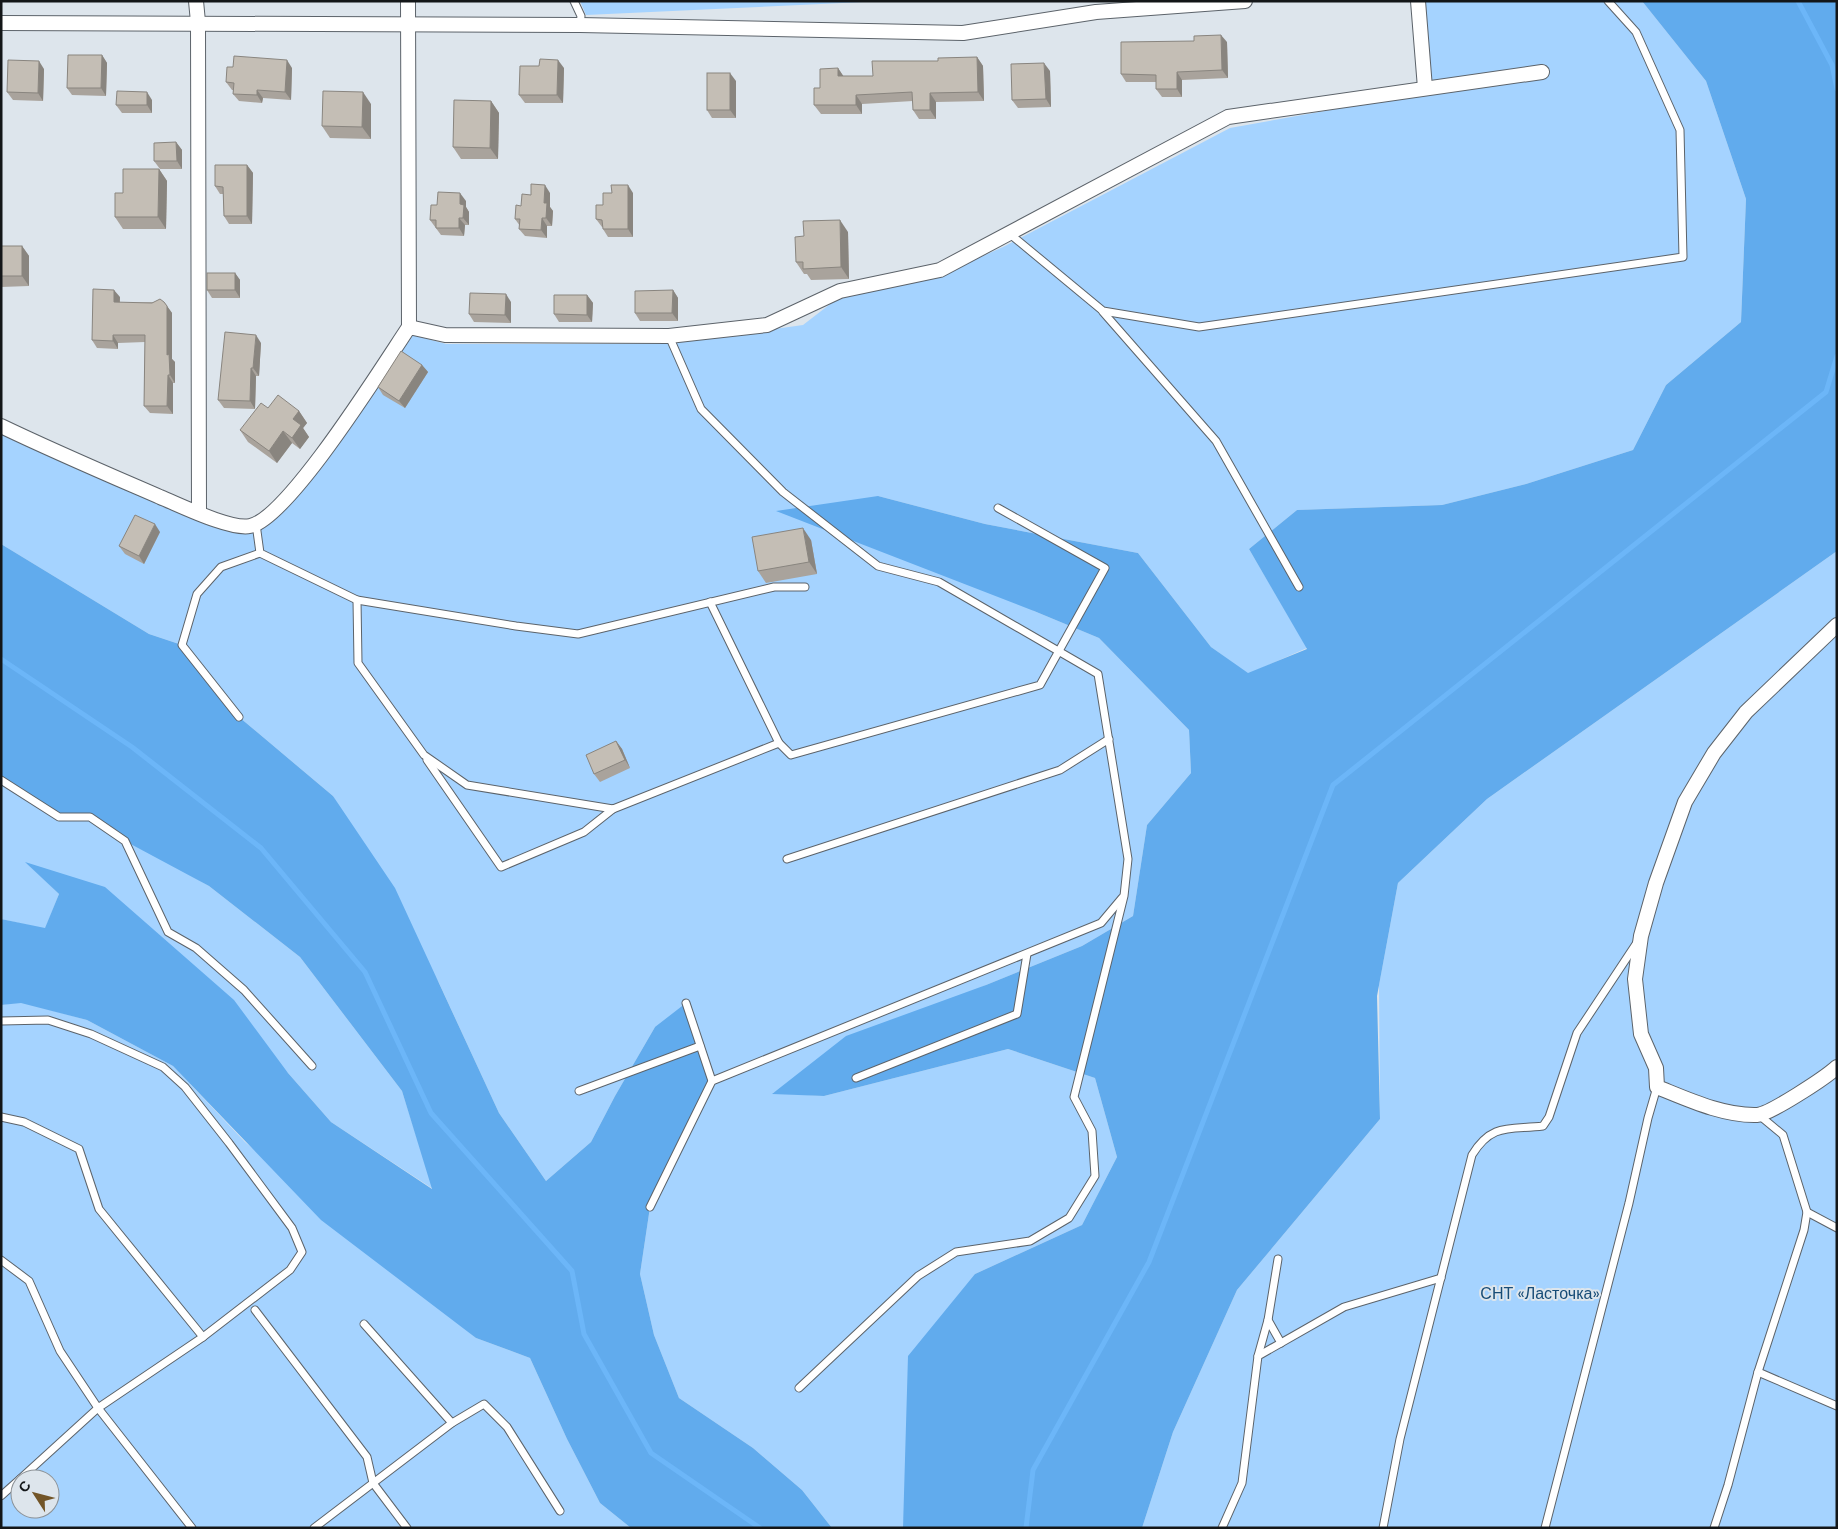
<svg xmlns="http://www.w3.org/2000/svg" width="1838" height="1529" font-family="'DM Sans',sans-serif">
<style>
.green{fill:#a5d3ff;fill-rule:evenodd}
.forest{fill:#61abed}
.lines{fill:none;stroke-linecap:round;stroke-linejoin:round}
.stream{stroke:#6cb6f8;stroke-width:5}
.service-casing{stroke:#5c636a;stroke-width:9}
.minor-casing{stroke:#5c636a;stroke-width:16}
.service{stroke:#fff;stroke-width:7}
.minor{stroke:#fff;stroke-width:14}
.wall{fill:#a9a39c}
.shaded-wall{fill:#89857f}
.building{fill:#c4beb5;stroke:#89857f}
.labels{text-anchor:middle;stroke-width:4;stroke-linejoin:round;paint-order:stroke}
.park-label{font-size:16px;fill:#174c77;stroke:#dde5ec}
</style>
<rect width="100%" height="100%" fill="#dde5ec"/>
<!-- green -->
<g class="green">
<path d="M 580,1 L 885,1 L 586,15 Z"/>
<path d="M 1422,1 L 1642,1 L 1706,81 L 1746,199 L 1741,322 L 1666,385 L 1633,450 L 1526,484 L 1442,505 L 1297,510 L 1249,549 L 1307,648 L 1248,674 L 1211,647 L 1138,553 L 985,524 L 878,496 L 1034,611 L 1099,638 L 1189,730 L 1191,773 L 1147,825 L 1133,916 L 1082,946 L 986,985 L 773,1093 L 824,1096 L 1008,1049 L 1095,1078 L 1117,1157 L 1082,1225 L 975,1274 L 905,1507 L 903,1528 L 832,1528 L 802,1490 L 753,1448 L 679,1398 L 654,1335 L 640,1274 L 650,1207 L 655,1027 L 615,1096 L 591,1142 L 546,1181 L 499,1113 L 439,983 L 333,796 L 239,717 L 182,645 L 149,634 L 1,544 L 1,432 L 47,455 L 234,533 L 264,525 L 317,472 L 413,335 L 446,344 L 666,344 L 803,325 L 838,298 L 943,274 L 1003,247 L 1230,128 L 1432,92 Z"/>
<path d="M 1837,551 L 1837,1528 L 1142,1528 L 1173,1432 L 1237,1290 L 1380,1119 L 1379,985 L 1398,883 L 1487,799 Z"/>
<path d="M 1,780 L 90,817 L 209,886 L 300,957 L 402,1091 L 433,1189 L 331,1122 L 288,1073 L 26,862 L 59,894 L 45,929 L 1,919 Z"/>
<path d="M 21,1002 L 87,1020 L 173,1066 L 245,1142 L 476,1338 L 530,1358 L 567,1439 L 600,1503 L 631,1528 L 1,1528 L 1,1005 ZM 20,1479 L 50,1479 L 50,1509 L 20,1509 Z"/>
</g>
<!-- forest -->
<g class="forest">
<path d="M 1642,1 L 1837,1 L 1837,551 L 1487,799 L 1398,883 L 1377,996 L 1380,1119 L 1237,1290 L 1173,1432 L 1142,1528 L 903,1528 L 908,1356 L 975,1274 L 1082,1225 L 1117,1157 L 1095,1078 L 1008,1049 L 824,1096 L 772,1094 L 846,1036 L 986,985 L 1082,946 L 1133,916 L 1147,825 L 1191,773 L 1189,730 L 1099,638 L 1034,611 L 776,511 L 878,496 L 985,524 L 1138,553 L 1211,647 L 1248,673 L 1307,649 L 1249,549 L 1297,510 L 1442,505 L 1526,484 L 1633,450 L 1666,385 L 1741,322 L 1746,199 L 1706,81 Z"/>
<path d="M 1,544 L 149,634 L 182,645 L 239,717 L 333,796 L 395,888 L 499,1113 L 546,1181 L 591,1142 L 615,1096 L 655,1027 L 686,1003 L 712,1081 L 650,1207 L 640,1274 L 654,1335 L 679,1398 L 753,1448 L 802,1490 L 832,1528 L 631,1528 L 600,1503 L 567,1439 L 530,1358 L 476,1338 L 321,1220 L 173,1066 L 87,1020 L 21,1003 L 1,1005 L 1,919 L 45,928 L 59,894 L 25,862 L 105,887 L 234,1000 L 288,1073 L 331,1122 L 432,1189 L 402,1091 L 300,957 L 209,886 L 125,841 L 90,817 L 59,817 L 1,780 Z"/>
</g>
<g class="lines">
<!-- stream -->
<g class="stream">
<path d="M 1798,1 L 1832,65 L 1837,89"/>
<path d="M 1,659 L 132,747 L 261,848 L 365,972 L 431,1113 L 572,1271 L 584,1334 L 651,1453 L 760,1528"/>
<path d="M 1026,1528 L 1033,1470 L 1149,1262 L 1333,785 L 1826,392 L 1837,356"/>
</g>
<defs>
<g id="service">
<path d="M 574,1 L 581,16 L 580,25"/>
<path d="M 1010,234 L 1103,311 L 1199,327 L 1683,257 L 1680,130 L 1636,32 L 1608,1"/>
<path d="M 1103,312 L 1216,441 L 1299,587"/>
<path d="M 669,336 L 701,409 L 783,492 L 878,566 L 939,582 L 1098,674 L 1128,859 L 1124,896 L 1074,1097 L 1092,1131 L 1095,1176 L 1069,1218 L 1030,1241 L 956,1252 L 918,1276 L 799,1388"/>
<path d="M 256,524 L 260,553 L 357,600 L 516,626 L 578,634 L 774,587 L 805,587"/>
<path d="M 357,600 L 358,663 L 424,755 L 467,785 L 613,809 L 779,743 L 791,755 L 1040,685 L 1105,568 L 998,508"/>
<path d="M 710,602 L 779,743"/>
<path d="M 239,717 L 182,645 L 197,594 L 221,567 L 260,553"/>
<path d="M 427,760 L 501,867 L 584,832 L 613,809"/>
<path d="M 1,780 L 59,817 L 90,817 L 125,841 L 168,932 L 196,948 L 244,990 L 312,1066"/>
<path d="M 787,859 L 1060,770 L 1109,739"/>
<path d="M 686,1003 L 712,1081"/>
<path d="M 1,1021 L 48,1020 L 91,1034 L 163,1067 L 185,1087 L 229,1143 L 292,1228 L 302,1252 L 290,1270 L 203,1337 L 98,1408 L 20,1479"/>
<path d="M 856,1078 L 1017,1014 L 1027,954"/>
<path d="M 579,1091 L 700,1046"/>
<path d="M 1,1117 L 24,1122 L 79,1149 L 99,1209 L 203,1337"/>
<path d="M 650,1207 L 712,1081 L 1101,923 L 1122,898"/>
<path d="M 1807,1212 L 1837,1228"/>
<path d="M 1278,1259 L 1268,1320 L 1281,1343"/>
<path d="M 1,1260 L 29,1281 L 60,1351 L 98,1408 L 192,1528"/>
<path d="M 255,1310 L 367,1457 L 373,1483 L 407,1528"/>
<path d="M 364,1324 L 452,1423"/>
<path d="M 1258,1356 L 1268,1320"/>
<path d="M 1758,1372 L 1837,1406"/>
<path d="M 1,1496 L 20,1479"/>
<path d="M 314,1528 L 452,1423 L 484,1404 L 507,1427 L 560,1511"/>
<path d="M 1222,1528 L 1242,1483 L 1258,1356 L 1344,1307 L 1441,1278"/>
<path d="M 1383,1528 L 1400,1439 L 1472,1155 C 1492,1122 1511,1130 1543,1126 L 1549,1117 L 1577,1033 L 1638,941"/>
<path d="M 1545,1528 L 1629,1203 L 1648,1118 L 1657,1087"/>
<path d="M 1714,1528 L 1728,1485 L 1758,1372 L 1804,1230 L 1807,1212 L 1783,1135 L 1759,1115"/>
</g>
<g id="minor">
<path d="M 196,1 L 198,22 L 199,513"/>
<path d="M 408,1 L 409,327"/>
<path d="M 1418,1 L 1425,88"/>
<path d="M 1,23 L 580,25 L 963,33 L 1096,12 L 1245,1"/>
<path d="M 1,426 C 53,451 107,474 160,497 C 180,505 230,530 250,526 C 288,519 384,364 409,327 L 445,335 L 669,336 L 767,325 L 840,291 L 940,270 L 1228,117 L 1542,72"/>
<path d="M 1837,625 L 1746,712 L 1714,753 L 1685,802 L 1656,883 L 1641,936 L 1635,979 L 1641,1034 L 1656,1068 L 1657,1087 C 1687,1099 1723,1116 1757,1115 C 1770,1114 1825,1078 1837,1067"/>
</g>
</defs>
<!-- service casing -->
<use href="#service" class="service-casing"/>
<!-- minor casing -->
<use href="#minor" class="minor-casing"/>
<!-- service -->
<use href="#service" class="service"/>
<!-- minor -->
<use href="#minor" class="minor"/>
</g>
<!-- wall -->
<g class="wall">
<path d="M 1227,42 L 1228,78 L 1182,80 L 1182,97 L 1162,97 L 1156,89 L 1156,82 L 1126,82 L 1121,74 Z"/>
<path d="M 102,55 L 107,63 L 106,96 L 72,95 L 67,88 Z"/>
<path d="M 977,57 L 983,66 L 984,101 L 936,102 L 936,119 L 919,119 L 913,110 L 913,101 L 862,104 L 862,114 L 821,114 L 814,105 L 820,88 L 838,68 L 843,76 L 873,76 L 938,61 Z"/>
<path d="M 292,68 L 291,100 L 263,98 L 262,103 L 239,101 L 233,94 L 233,90 L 232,90 L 226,82 Z"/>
<path d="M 564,68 L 563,103 L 525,103 L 519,95 Z"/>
<path d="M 44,69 L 43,101 L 13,100 L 7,92 Z"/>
<path d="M 1050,71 L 1051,107 L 1018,108 L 1012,100 Z"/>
<path d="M 736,81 L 736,118 L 712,118 L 707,110 Z"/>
<path d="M 152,100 L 152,113 L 122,113 L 116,105 Z"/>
<path d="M 491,101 L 499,113 L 498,159 L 461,159 L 453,147 Z"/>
<path d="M 371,104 L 371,139 L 330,138 L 322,126 Z"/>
<path d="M 176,142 L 182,150 L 182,169 L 160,169 L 154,161 Z"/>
<path d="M 247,165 L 253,173 L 252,224 L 229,224 L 224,216 L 223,194 L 220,194 L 215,186 Z"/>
<path d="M 159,169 L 167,181 L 166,229 L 123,229 L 115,217 L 123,193 Z"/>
<path d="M 550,193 L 550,207 L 553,211 L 552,226 L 547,226 L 547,238 L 525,236 L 519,229 L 520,226 L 515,219 L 521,206 L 531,195 Z"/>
<path d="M 633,193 L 633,237 L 608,237 L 603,229 L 603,227 L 602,227 L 596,219 L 603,205 Z"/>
<path d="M 466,201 L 466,207 L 469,212 L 469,225 L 465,225 L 464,236 L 441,235 L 430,220 L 437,205 Z"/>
<path d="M 848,232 L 849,279 L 811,280 L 807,274 L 804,274 L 796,262 L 804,236 Z"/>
<path d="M 1,246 L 22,246 L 29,256 L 29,286 L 1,287 Z"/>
<path d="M 235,273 L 240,280 L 240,298 L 212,298 L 207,290 Z"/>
<path d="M 673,290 L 678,298 L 678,321 L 640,321 L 635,313 Z"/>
<path d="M 587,295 L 593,303 L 592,322 L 559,322 L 554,314 Z"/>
<path d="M 120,297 L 120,303 L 164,302 L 172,313 L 172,359 L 175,362 L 175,383 L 173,383 L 173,414 L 150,413 L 144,406 L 145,342 L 118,343 L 118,349 L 97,348 L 92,340 Z"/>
<path d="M 511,302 L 511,323 L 474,322 L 469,314 Z"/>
<path d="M 261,343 L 259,376 L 256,376 L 255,409 L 224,408 L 218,400 Z"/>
<path d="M 422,365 L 428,372 L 405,408 L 383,395 L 378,387 Z"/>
<path d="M 268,408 L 299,411 L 307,423 L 303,428 L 309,437 L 300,449 L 292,443 L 277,463 L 248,442 L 240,430 Z"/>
<path d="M 160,532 L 144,564 L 125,554 L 119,546 Z"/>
<path d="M 811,540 L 817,574 L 766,583 L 758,571 Z"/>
<path d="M 616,741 L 622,749 L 630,768 L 600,782 L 594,774 Z"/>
</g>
<!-- shaded-wall -->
<g class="shaded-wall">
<path d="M 1221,35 L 1227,42 L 1228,78 L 1222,70 Z"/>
<path d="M 102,55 L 107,63 L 106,96 L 101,88 Z"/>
<path d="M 977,57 L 983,66 L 984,101 L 978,92 Z"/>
<path d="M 287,60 L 292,68 L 291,100 L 285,92 Z"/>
<path d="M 558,60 L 564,68 L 563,103 L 557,95 Z"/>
<path d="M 39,61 L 44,69 L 43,101 L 38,93 Z"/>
<path d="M 1044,63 L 1050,71 L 1051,107 L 1046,99 Z"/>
<path d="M 838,68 L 844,77 L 838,76 Z"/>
<path d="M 1177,72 L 1182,80 L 1182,97 L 1177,89 Z"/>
<path d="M 730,73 L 736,81 L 736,118 L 730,110 Z"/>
<path d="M 257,90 L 263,98 L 262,103 L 257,95 Z"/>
<path d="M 147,92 L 152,100 L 152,113 L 147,105 Z"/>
<path d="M 363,92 L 371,104 L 371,139 L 362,127 Z"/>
<path d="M 930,93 L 936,102 L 936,119 L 930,110 Z"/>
<path d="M 856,95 L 862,104 L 862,114 L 856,105 Z"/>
<path d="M 491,101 L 499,113 L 498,159 L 490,148 Z"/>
<path d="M 176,142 L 182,150 L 182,169 L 177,161 Z"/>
<path d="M 247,165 L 253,173 L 252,224 L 247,216 Z"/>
<path d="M 159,169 L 167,181 L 166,229 L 158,217 Z"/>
<path d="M 545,185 L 550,193 L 550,207 L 553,211 L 552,226 L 546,218 L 544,203 Z"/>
<path d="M 628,185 L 633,193 L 633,237 L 628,229 Z"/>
<path d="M 460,193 L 466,201 L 466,207 L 469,212 L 469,225 L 463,218 L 460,204 Z"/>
<path d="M 459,218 L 465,225 L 464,236 L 459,228 Z"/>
<path d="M 542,218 L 547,226 L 547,238 L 541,230 Z"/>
<path d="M 840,220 L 848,232 L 849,279 L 841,267 Z"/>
<path d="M 22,246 L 29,256 L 29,286 L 22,276 Z"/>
<path d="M 235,273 L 240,280 L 240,298 L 235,290 Z"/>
<path d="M 114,290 L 120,297 L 119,310 L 114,302 Z"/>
<path d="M 673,290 L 678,298 L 678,321 L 672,313 Z"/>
<path d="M 506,294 L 511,302 L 511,323 L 505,315 Z"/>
<path d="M 587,295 L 593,303 L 592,322 L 587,315 Z"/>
<path d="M 167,306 L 172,313 L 172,359 L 175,362 L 175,383 L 170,375 L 167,355 Z"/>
<path d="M 113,335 L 118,343 L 118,349 L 113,341 Z"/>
<path d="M 256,335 L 261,343 L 259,376 L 253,368 Z"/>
<path d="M 422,365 L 428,372 L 405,408 L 399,401 Z"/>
<path d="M 251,368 L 256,376 L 255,409 L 250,401 Z"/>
<path d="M 168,375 L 173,383 L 173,414 L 167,406 Z"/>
<path d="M 299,411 L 307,423 L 303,428 L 309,437 L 300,449 L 292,438 L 293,419 Z"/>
<path d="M 283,431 L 292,443 L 277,463 L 269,451 Z"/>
<path d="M 155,524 L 160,532 L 144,564 L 139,556 Z"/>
<path d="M 803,528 L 811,540 L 817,574 L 809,562 Z"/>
<path d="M 616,741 L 622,749 L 630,768 L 625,760 Z"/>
</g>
<!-- building -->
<g class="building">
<path d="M 1221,35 L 1222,70 L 1177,72 L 1177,89 L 1156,89 L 1156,75 L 1121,74 L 1121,42 L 1194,41 L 1194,36 Z"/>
<path d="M 68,55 L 102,55 L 101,88 L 67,88 Z"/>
<path d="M 234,56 L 287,60 L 285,92 L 257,90 L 257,95 L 233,94 L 234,83 L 226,82 L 227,67 L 233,67 Z"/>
<path d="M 977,57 L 978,92 L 930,93 L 930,110 L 913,110 L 912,92 L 856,95 L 856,105 L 814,105 L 814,88 L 820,88 L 820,69 L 838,68 L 838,76 L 873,76 L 872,61 L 938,61 L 938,58 Z"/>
<path d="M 540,59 L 558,60 L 557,95 L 519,95 L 520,66 L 539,66 Z"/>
<path d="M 8,60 L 39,61 L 38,93 L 7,92 Z"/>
<path d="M 1044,63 L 1046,99 L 1012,100 L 1011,64 Z"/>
<rect x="707" y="73" width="23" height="37"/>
<path d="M 117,91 L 147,92 L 147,105 L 116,105 Z"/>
<path d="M 323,91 L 363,92 L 362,127 L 322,126 Z"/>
<path d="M 454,100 L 491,101 L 490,148 L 453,147 Z"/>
<path d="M 176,142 L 177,161 L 154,161 L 154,143 Z"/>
<path d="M 215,165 L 247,165 L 247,216 L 224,216 L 223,187 L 215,186 Z"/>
<path d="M 123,169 L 159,169 L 158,217 L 115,217 L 115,193 L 123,193 Z"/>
<path d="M 531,184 L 545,185 L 544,203 L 547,203 L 546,218 L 542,218 L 541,230 L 519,229 L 520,219 L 515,219 L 516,205 L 521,206 L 522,194 L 531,195 Z"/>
<path d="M 611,185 L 628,185 L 628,229 L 603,229 L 602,220 L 596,219 L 596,205 L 603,205 L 603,193 L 612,193 Z"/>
<path d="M 438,192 L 460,193 L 460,204 L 464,205 L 463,218 L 459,218 L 459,228 L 436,228 L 436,220 L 430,220 L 431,205 L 437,205 Z"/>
<path d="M 840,220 L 841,267 L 803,269 L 803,262 L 796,262 L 795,237 L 804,236 L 803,221 Z"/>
<rect x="1" y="246" width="21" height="30"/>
<rect x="207" y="273" width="28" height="17"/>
<path d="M 93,289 L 114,290 L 114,302 L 152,303 L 160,299 L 164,302 L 167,306 L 167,355 L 169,354 L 170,375 L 168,375 L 167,406 L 144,406 L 145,335 L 113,335 L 113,341 L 92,340 Z"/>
<path d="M 673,290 L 672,313 L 635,313 L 635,291 Z"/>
<path d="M 470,293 L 506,294 L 505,315 L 469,314 Z"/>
<path d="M 554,295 L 587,295 L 587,315 L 554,314 Z"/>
<path d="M 225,332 L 256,335 L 253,368 L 251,368 L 250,401 L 218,400 Z"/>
<path d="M 401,351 L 422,365 L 399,401 L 378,387 Z"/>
<path d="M 278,395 L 299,411 L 293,419 L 301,425 L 292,438 L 283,431 L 269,451 L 240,430 L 261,403 L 268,408 Z"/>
<path d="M 135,515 L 155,524 L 139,556 L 119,546 Z"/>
<path d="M 803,528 L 809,562 L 758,571 L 752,537 Z"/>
<path d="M 616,741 L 625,760 L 594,774 L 586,755 Z"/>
</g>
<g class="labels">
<!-- park labels -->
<g class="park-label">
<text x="1540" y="1299">СНТ «Ласточка»</text>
</g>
</g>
<!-- border -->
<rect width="1838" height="1529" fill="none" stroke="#131618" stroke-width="5"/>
<!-- north arrow -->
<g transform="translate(35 1494) rotate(306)"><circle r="24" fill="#dde5ec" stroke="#8c9297"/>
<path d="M0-4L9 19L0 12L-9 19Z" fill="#725528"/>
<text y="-8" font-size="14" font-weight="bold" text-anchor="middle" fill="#131618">С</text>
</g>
</svg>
